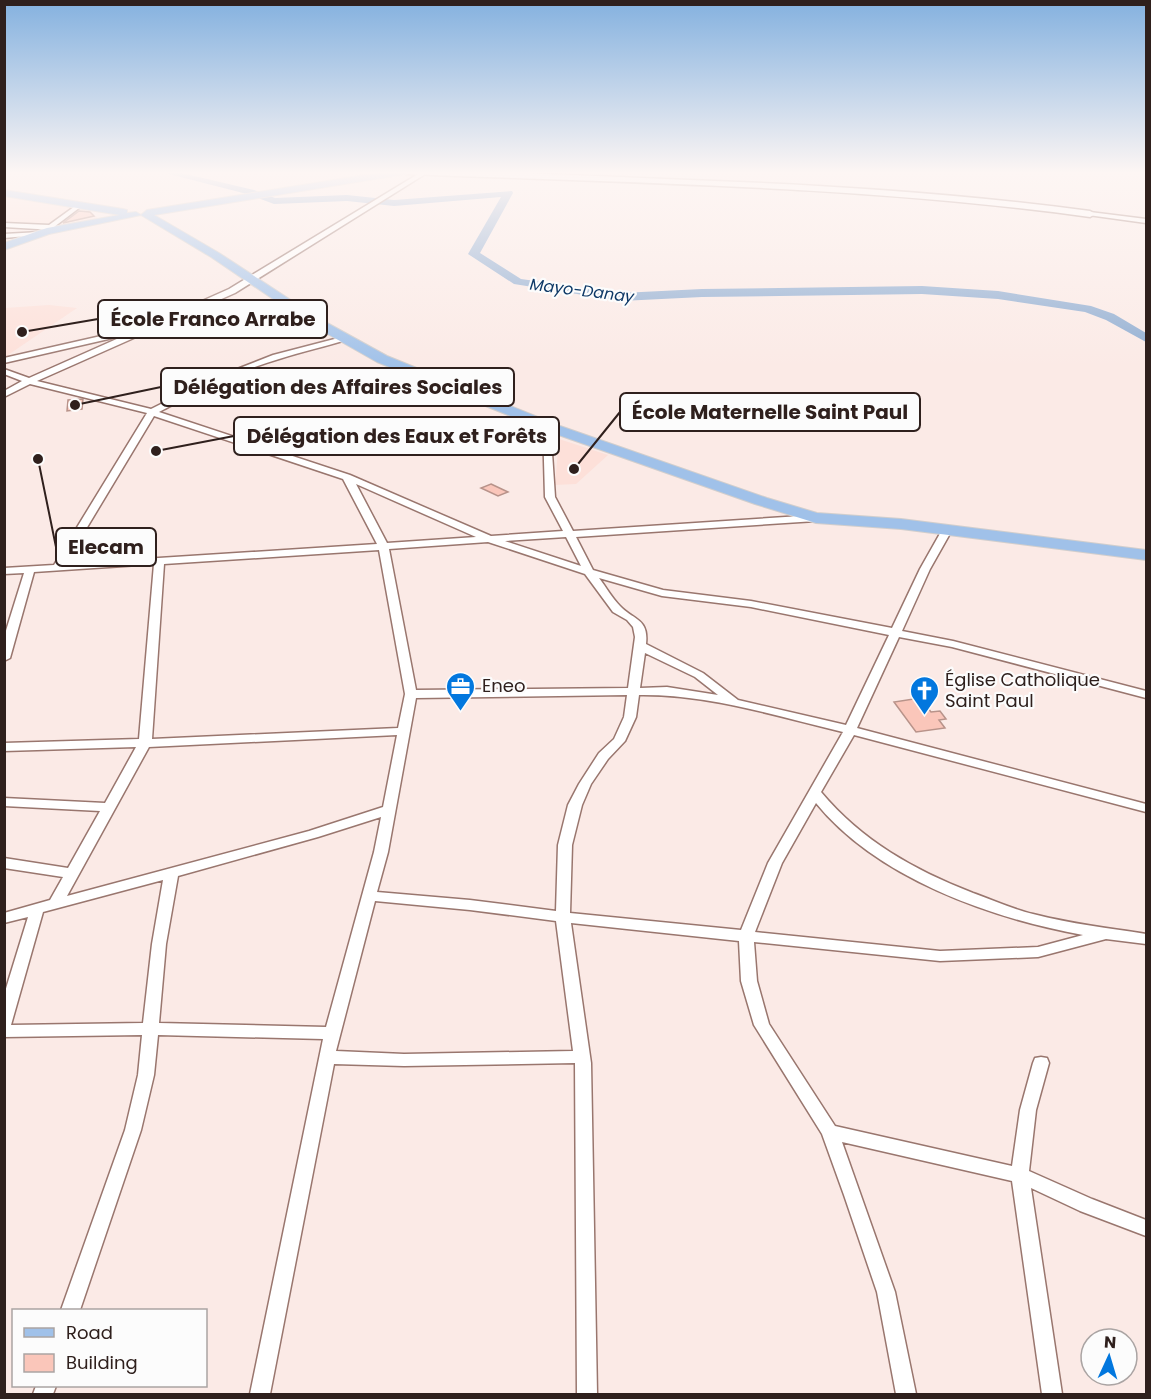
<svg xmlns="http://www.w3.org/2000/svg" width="1151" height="1399" font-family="Poppins,sans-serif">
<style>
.built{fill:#fde0d9}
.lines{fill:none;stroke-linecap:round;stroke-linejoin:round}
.river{fill:#8eacd1;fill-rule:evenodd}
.building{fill:#fac6ba;stroke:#b8938a;stroke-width:1.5}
.minor-casing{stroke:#99766e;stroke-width:3}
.secondary-casing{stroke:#99766e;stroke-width:3}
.primary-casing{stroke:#d1cecd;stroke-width:2}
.minor{fill:#fff;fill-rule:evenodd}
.secondary{fill:#fff;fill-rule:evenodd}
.primary{fill:#a0c1e9;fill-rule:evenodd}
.labels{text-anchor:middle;stroke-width:4.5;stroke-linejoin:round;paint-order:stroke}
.far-water-label{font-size:16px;font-style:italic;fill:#0d3866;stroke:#fcfcfc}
.poi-label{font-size:18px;fill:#2f201d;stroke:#fcfcfc;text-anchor:start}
.leader{fill:none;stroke:#2f201d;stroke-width:2}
.callout-dot{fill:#2f201d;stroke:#fcfcfc;stroke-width:2}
.callout{fill:#fcfcfc;stroke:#2f201d;stroke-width:2}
.callout-label{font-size:20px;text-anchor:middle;font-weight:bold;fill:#2f201d}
</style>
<rect width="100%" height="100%" fill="#fbeae6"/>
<!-- built -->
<g class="built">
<path d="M 4,195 L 92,208 L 84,217 L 96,216 L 99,220 L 58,226 L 5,225 Z"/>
<path d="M 49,305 L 77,308 L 5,357 L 5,308 Z"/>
<path d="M 559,439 L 608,455 L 576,484 L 555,485 Z"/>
</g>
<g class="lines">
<!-- river -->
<path class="river" d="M 157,171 L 173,171 L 254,190 L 275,198 L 347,195 L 394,200 L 512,191 L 513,193 L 480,253 L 521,279 L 621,293 L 702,289 L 922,286 L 998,291 L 1091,306 L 1114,314 L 1146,333 L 1146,342 L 1106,320 L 1085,312 L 998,299 L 922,294 L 702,297 L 621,301 L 514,284 L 468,254 L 501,197 L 394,206 L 347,201 L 274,204 L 247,194 Z"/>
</g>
<!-- building -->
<g class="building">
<path d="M 79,211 L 90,212 L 94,216 L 63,223 Z"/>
<path d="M 83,399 L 82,409 L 67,411 L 68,400 Z"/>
<path d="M 491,484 L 508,492 L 498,496 L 481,488 Z"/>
<path d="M 920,698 L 931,712 L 940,711 L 946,719 L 939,720 L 945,728 L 916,732 L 894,702 Z"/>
</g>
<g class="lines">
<defs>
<g id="minor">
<path d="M 423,171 L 430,171 L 235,293 L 37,381 L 151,409 L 209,380 L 273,355 L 346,336 L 346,340 C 323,347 301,352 279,359 C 237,371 198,392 159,412 L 350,475 L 491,536 L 563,531 L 545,497 L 543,425 L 547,422 L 550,423 L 555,497 L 573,531 L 816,515 L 821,518 L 816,521 L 576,537 L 593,570 L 663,590 L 751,601 L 892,628 L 920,569 L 942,530 L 947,527 L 951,528 L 952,530 L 930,569 L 902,631 L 953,641 L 1146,691 L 1146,698 L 952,647 L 899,637 L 857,728 L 1146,804 L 1146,812 L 854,735 L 821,792 C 862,841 914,870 973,893 C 993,900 1012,909 1033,914 C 1071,924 1109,928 1146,934 L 1146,944 L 1106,939 L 1038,957 L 940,961 L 754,942 L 757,981 L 769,1024 L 835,1126 L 1012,1166 L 1020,1110 L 1033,1063 L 1035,1058 L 1041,1057 L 1047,1058 L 1049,1063 L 1036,1110 L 1029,1171 L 1092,1199 L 1146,1220 L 1146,1236 L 1080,1211 L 1031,1188 L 1062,1394 L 1042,1394 L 1012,1181 L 842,1142 L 895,1292 L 916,1394 L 896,1394 L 877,1292 L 844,1195 L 822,1134 L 754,1025 L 741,981 L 739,941 L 571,923 L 591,1063 L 597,1394 L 577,1394 L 575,1063 L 404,1066 L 334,1064 L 270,1394 L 250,1394 L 323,1039 L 158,1035 L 154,1075 L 141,1130 L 80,1310 L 61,1310 L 125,1130 L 138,1075 L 142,1035 L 4,1037 L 4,995 L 28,917 L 4,923 L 4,913 L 50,900 L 63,877 L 4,868 L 4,858 L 68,868 L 100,811 L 4,806 L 4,798 L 105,803 L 136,747 L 4,751 L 4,743 L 139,739 L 154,564 L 34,572 L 10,658 L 4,661 L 4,637 L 24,573 L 4,574 L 4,568 L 54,565 L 147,413 L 30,384 L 4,397 L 4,391 L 22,381 L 4,374 L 4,369 L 29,378 L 229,289 ZM 154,416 L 343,479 L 377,544 L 65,564 ZM 356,484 L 476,537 L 387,543 ZM 566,537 L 581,566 L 505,541 ZM 488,542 L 585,574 L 613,612 L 627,620 L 633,627 L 635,637 L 628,688 L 416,690 L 389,549 ZM 379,550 L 405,694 L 398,728 L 152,739 L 164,564 ZM 599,578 L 662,596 L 751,607 L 889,635 L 846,725 L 738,700 L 703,673 L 646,644 C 649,618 633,620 620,606 C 612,598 606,587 599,578 ZM 645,653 L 695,677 L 718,695 L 667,687 L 640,688 ZM 627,695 L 624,717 L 614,739 L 599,753 L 579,784 L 568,805 L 558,845 L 556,911 L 470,900 L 377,892 L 388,852 L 416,698 ZM 639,695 C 708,694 776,716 843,732 L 768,863 L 741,930 L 570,913 L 572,845 L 582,805 L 591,784 L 608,759 L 625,741 L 636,717 ZM 397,735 L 383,807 L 309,831 L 67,896 L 149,747 ZM 816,803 C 877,878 990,918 1083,935 L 1038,947 L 940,951 L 755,932 L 782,863 ZM 381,817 L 374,852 L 326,1027 L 159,1023 L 166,944 L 178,876 L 318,837 ZM 163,880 L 152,944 L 143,1023 L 11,1025 L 43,912 ZM 375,901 L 470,910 L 556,921 L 573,1051 L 404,1054 L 336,1051 Z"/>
<path d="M 78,204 L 83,205 L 54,227 L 54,230 L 4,227 L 4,223 L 49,225 Z"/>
<path d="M 1090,212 L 1146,219 L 1146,223 L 1088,215 L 1088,213 Z"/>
<path d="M 40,232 L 40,234 L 38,235 L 4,238 L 4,234 Z"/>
<path d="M 123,331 L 127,333 L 126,335 L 4,363 L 4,358 Z"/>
<path d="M 36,1386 L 56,1386 L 53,1394 L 33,1394 Z"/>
</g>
<path id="secondary" d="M 402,171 C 490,171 577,175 665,179 C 807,184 949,192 1090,211 L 1095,214 L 1090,217 C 864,186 634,183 406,174 Z"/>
<path id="primary" d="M 390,171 L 411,171 L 406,174 L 154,215 L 219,253 L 318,318 L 387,356 L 560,426 L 767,498 L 817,513 L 901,519 L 1146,550 L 1146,560 L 901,529 L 816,523 L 755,504 L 550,432 L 377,362 L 310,324 L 211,257 L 141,215 L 49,234 L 4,250 L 4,243 L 47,228 L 120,215 L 4,196 L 4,190 L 123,209 L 127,210 L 127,213 L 136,212 L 141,215 L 147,210 Z"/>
</defs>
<!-- minor casing -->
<use href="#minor" class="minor-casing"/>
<!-- secondary casing -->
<use href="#secondary" class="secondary-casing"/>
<!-- primary casing -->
<use href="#primary" class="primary-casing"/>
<!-- minor -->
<use href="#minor" class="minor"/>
<!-- secondary -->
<use href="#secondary" class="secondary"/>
<!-- primary -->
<use href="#primary" class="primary"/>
</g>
<!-- sky -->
<linearGradient id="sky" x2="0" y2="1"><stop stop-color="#84b1df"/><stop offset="0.47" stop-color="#fdf6f4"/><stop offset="1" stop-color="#fdf6f4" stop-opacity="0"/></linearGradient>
<rect width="1151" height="367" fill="url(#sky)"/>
<!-- icons -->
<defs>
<symbol id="office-pin" viewBox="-11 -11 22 30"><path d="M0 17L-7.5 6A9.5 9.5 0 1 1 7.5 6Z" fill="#0277de" stroke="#fcfcfc"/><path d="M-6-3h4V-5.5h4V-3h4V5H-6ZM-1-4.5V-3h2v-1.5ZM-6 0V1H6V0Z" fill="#fff"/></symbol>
<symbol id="church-pin" viewBox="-11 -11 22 30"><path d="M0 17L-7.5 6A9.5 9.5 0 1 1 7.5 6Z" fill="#0277de" stroke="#fcfcfc"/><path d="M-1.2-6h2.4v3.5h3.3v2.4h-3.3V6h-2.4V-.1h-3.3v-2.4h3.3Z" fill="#fff"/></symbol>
</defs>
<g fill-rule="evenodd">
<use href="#office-pin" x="444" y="670" width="33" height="45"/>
<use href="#church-pin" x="908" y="674" width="33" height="45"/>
</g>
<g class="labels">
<!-- far-water labels -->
<g class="far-water-label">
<text transform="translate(582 290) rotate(7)" y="6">Mayo-Danay</text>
</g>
<!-- poi labels -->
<g class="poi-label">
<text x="945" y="686">Église Catholique<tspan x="945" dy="21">Saint Paul</tspan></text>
<text x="482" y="692">Eneo</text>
</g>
</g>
<!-- callouts -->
<path class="leader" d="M22 332L98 319M75 405L161 387M574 469L620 412M156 451L234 436M38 459L56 547"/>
<g class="callout-dot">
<circle cx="22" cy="332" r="6"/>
<circle cx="75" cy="405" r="6"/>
<circle cx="574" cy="469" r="6"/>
<circle cx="156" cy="451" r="6"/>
<circle cx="38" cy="459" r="6"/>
</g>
<g class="callout">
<rect x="98" y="300" width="229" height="38" rx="6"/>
<rect x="161" y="368" width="353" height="38" rx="6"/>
<rect x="620" y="393" width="300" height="38" rx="6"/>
<rect x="234" y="417" width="325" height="38" rx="6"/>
<rect x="56" y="528" width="100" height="38" rx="6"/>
</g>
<g class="callout-label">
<text x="213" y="326">École Franco Arrabe</text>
<text x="338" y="394">Délégation des Affaires Sociales</text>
<text x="770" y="419">École Maternelle Saint Paul</text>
<text x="397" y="443">Délégation des Eaux et Forêts</text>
<text x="106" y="554">Elecam</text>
</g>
<!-- border -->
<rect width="1151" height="1399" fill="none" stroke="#2f201d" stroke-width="12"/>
<!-- legend -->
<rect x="12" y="1309" width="195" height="78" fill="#fcfcfc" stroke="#aaa4a3" stroke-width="1.5"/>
<rect x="24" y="1328" width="30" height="9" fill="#a0c1e9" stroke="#aaa4a3" stroke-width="1.5"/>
<text x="66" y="1339" font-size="18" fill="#2f201d">Road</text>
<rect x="24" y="1354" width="30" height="18" fill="#fac6ba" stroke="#aaa4a3" stroke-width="1.5"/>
<text x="66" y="1369" font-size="18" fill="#2f201d">Building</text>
<!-- north arrow -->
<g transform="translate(1109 1357) rotate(4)"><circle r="28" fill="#fcfcfc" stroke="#aaa4a3" stroke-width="1.5"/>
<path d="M0-4.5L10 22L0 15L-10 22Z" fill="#0277de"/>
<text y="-9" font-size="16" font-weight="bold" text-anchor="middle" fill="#2f201d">N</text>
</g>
</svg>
